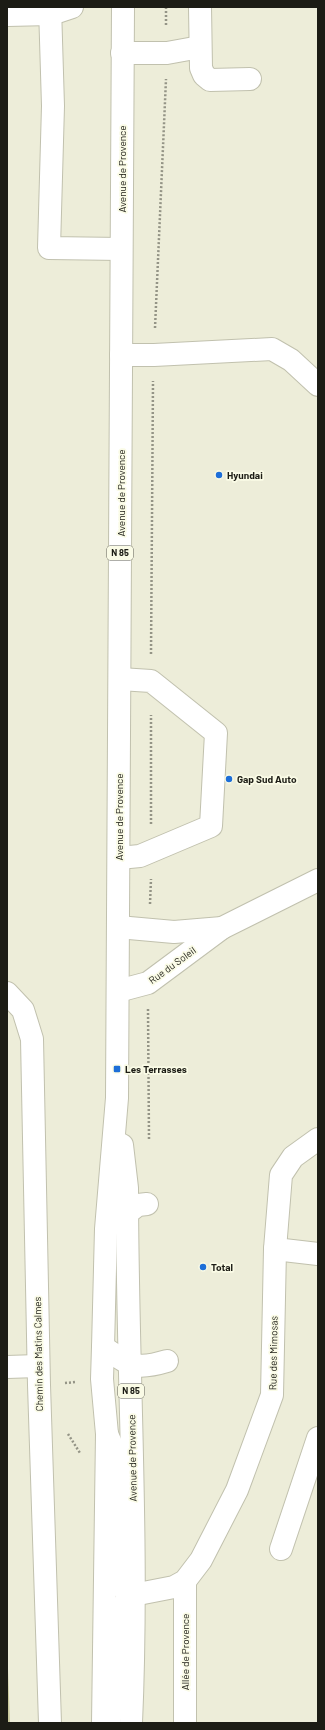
<svg xmlns="http://www.w3.org/2000/svg" width="325" height="1730" font-family="Barlow,sans-serif">
<style>
.green{fill:#cac99c}
.lines{fill:none;stroke-linecap:round;stroke-linejoin:round}
.minor-casing{stroke:#c1c1ae;stroke-width:24}
.major-casing{stroke:#c1c1ae;stroke-width:24}
.path{stroke:#949486;stroke-width:2.5;stroke-dasharray:2 2;stroke-linecap:butt}
.minor{stroke:#fff;stroke-width:22}
.major{stroke:#fff;stroke-width:22}
.poi-dot{fill:#1d6ed8;stroke:#fafbe6;stroke-width:1.5}
.labels{text-anchor:middle;stroke-width:3.5;stroke-linejoin:round;paint-order:stroke}
.shield{fill:#fafbe6;stroke:#5f5f54;stroke-width:1}
.shield-label{font-size:9px;font-weight:bold;fill:#1c1c15}
.street-label{font-size:10px;fill:#1c1c15;stroke:#fafbe6}
.poi-label{font-size:10px;font-weight:bold;fill:#1c1c15;stroke:#fafbe6;text-anchor:start}
</style>
<rect width="100%" height="100%" fill="#ededd9"/>
<!-- green -->
<path class="green" d="M 7,1642 L 10,1723 L 7,1723 Z"/>
<g class="lines">
<defs>
<g id="minor">
<path d="M 50,7 L 53,106 L 49,248 L 121,249"/>
<path d="M 200,7 L 201,68 L 204,75 L 210,80 L 250,79"/>
<path d="M 7,15 L 51,14 L 72,7"/>
<path d="M 122,53 L 167,53 L 200,47"/>
<path d="M 121,355 L 154,355 L 272,349 L 291,360 L 318,385"/>
<path d="M 119,858 L 140,856 L 211,826 L 216,733 L 151,681 L 120,679"/>
<path d="M 118,927 L 174,932 L 222,928"/>
<path d="M 118,991 L 148,983 L 222,928 L 318,880"/>
<path d="M 7,993 L 23,1010 L 32,1039 L 39,1385 L 50,1723"/>
<path d="M 114,1223 L 138,1205 L 147,1204"/>
<path d="M 275,1249 L 318,1254"/>
<path d="M 103,1347 C 130,1365 134,1371 167,1361"/>
<path d="M 7,1367 L 38,1366"/>
<path d="M 107,1434 L 119,1462 L 119,1543 L 117,1580 L 123,1588 L 133,1595"/>
<path d="M 281,1549 L 318,1438"/>
<path d="M 185,1581 L 185,1723"/>
<path d="M 133,1595 L 174,1587 L 185,1581 L 201,1560 L 237,1490 L 272,1395 L 275,1249 L 281,1175 L 293,1157 L 318,1139"/>
<path d="M 108,1723 C 121,1687 119,1648 120,1611 L 126,1601 L 133,1595"/>
</g>
<g id="major">
<path d="M 122,1145 L 127,1188 C 127,1366 139,1545 131,1723"/>
<path d="M 103,1723 L 107,1434 L 102,1379 L 103,1347 L 106,1229 L 117,1098 L 123,7"/>
</g>
</defs>
<!-- minor casing -->
<use href="#minor" class="minor-casing"/>
<!-- major casing -->
<use href="#major" class="major-casing"/>
<!-- path -->
<g class="path">
<path d="M 166,7 L 166,26"/>
<path d="M 155,328 L 166,79"/>
<path d="M 151,654 L 153,381"/>
<path d="M 151,824 L 151,715"/>
<path d="M 150,904 L 151,879"/>
<path d="M 148,1009 L 149,1140"/>
<path d="M 65,1383 L 76,1382"/>
<path d="M 68,1434 L 80,1453"/>
</g>
<!-- minor -->
<use href="#minor" class="minor"/>
<!-- major -->
<use href="#major" class="major"/>
</g>
<!-- markers -->
<g class="poi-dot">
<circle cx="219" cy="475" r="4"/>
<circle cx="229" cy="779" r="4"/>
<rect x="113" y="1065" width="8" height="8" rx="2"/>
<circle cx="203" cy="1267" r="4"/>
</g>
<g class="labels">
<!-- shield labels -->
<g class="shield">
<rect x="107" y="546" width="26" height="14" rx="3"/>
<rect x="118" y="1384" width="26" height="14" rx="3"/>
</g>
<g class="shield-label">
<text x="120" y="556">N 85</text>
<text x="131" y="1394">N 85</text>
</g>
<!-- street labels -->
<g class="street-label">
<text transform="translate(122 169) rotate(-90)" y="4">Avenue de Provence</text>
<text transform="translate(121 493) rotate(-90)" y="4">Avenue de Provence</text>
<text transform="translate(119 817) rotate(-90)" y="4">Avenue de Provence</text>
<text transform="translate(172 965) rotate(-36)" y="4">Rue du Soleil</text>
<text transform="translate(273 1353) rotate(-89)" y="4">Rue des Mimosas</text>
<text transform="translate(38 1354) rotate(-91)" y="4">Chemin des Matins Calmes</text>
<text transform="translate(132 1458) rotate(-91)" y="4">Avenue de Provence</text>
<text transform="translate(185 1652) rotate(-90)" y="4">Allée de Provence</text>
</g>
<!-- poi labels -->
<g class="poi-label">
<text x="227" y="479">Hyundai</text>
<text x="237" y="783">Gap Sud Auto</text>
<text x="125" y="1073">Les Terrasses</text>
<text x="211" y="1271">Total</text>
</g>
</g>
<!-- border -->
<rect width="325" height="1730" fill="none" stroke="#1c1c15" stroke-width="16"/>
</svg>
